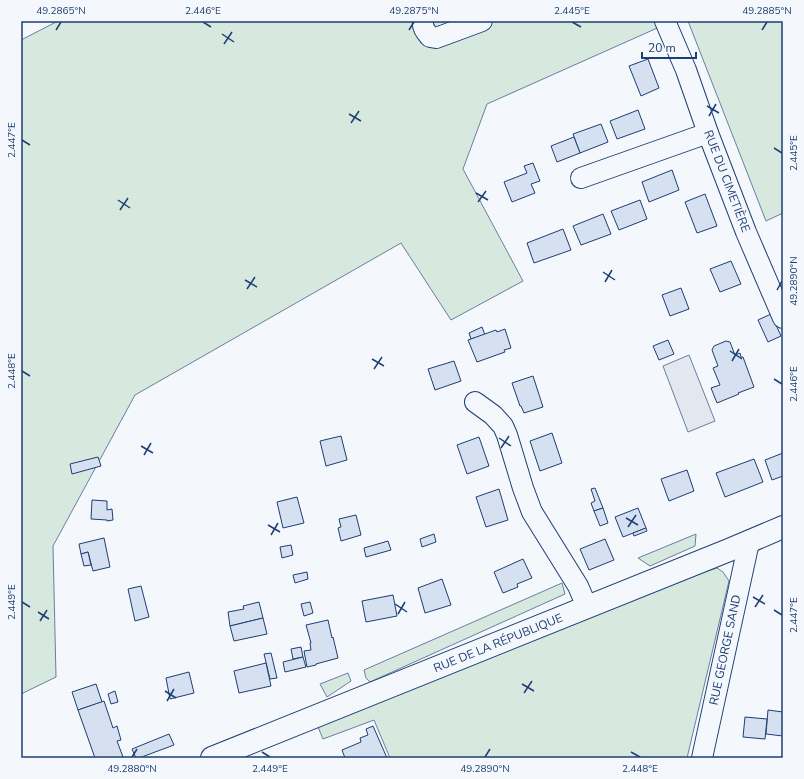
<svg xmlns="http://www.w3.org/2000/svg" width="804" height="779" font-family="'Nunito Sans',sans-serif">
<style>
.green{fill:#d7e8df;stroke:#687fa3}
.parking{fill:#e3e8f0;stroke:#687fa3}
.building{fill:#d5e0f0;stroke:#1d3f73}
.lines{fill:none;stroke-linecap:round;stroke-linejoin:round}
.minor-casing{stroke:#1d3f73;stroke-width:22}
.major-casing{stroke:#1d3f73;stroke-width:24}
.minor{stroke:#f4f7fb;stroke-width:20}
.major{stroke:#f4f7fb;stroke-width:22}
.ticks{fill:none;stroke:#1d3f73;stroke-width:1.5}
.labels{text-anchor:middle;stroke-width:3;stroke-linejoin:round;paint-order:stroke}
.street-label{font-size:12px;fill:#1d3f73;stroke:#f4f7fb}
.neatline{fill:none;stroke:#1d3f73;stroke-width:1.5}
.ticks-label{font-size:10px;text-anchor:middle;fill:#1d3f73}
</style>
<rect width="100%" height="100%" fill="#f4f7fb"/>
<!-- green -->
<g class="green">
<path d="M 58,21 L 673,21 L 487,104 L 463,169 L 523,281 L 451,320 L 401,243 L 135,395 L 53,546 L 56,677 L 21,694 L 21,40 Z"/>
<path d="M 688,21 L 783,21 L 783,213 L 766,221 Z"/>
<path d="M 696,534 L 695,546 L 650,566 L 638,558 Z"/>
<path d="M 717,568 L 723,572 L 729,581 L 687,758 L 390,758 L 374,720 L 323,739 L 318,727 L 698,574 Z"/>
<path d="M 562,583 L 565,594 L 370,682 L 366,678 L 364,670 Z"/>
<path d="M 348,673 L 351,681 L 327,697 L 320,684 Z"/>
</g>
<!-- parking -->
<path class="parking" d="M 689,355 L 715,421 L 688,432 L 663,366 Z"/>
<!-- building -->
<g class="building">
<path d="M 648,59 L 659,88 L 641,96 L 629,66 Z"/>
<path d="M 638,110 L 645,129 L 617,139 L 610,121 Z"/>
<path d="M 601,124 L 608,142 L 580,153 L 573,134 Z"/>
<path d="M 574,137 L 580,153 L 557,162 L 551,146 Z"/>
<path d="M 533,163 L 540,181 L 531,184 L 535,193 L 512,202 L 504,182 L 527,173 L 524,166 Z"/>
<path d="M 672,170 L 679,190 L 649,202 L 642,182 Z"/>
<path d="M 705,194 L 717,226 L 697,233 L 685,202 Z"/>
<path d="M 640,200 L 647,219 L 619,230 L 611,211 Z"/>
<path d="M 603,214 L 611,234 L 581,245 L 573,226 Z"/>
<path d="M 563,229 L 571,250 L 534,263 L 527,243 Z"/>
<path d="M 731,261 L 741,284 L 720,292 L 710,269 Z"/>
<path d="M 681,288 L 689,309 L 670,316 L 662,295 Z"/>
<path d="M 771,314 L 781,336 L 768,342 L 758,320 Z"/>
<path d="M 482,327 L 485,335 L 471,339 L 469,333 Z"/>
<path d="M 505,329 L 511,348 L 504,350 L 505,352 L 477,362 L 468,340 L 496,330 L 497,332 Z"/>
<path d="M 668,340 L 674,354 L 659,360 L 653,346 Z"/>
<path d="M 726,341 L 730,342 L 735,355 L 740,353 L 741,357 L 743,357 L 754,387 L 738,393 L 739,394 L 717,403 L 711,388 L 720,385 L 713,368 L 718,366 L 712,350 L 714,346 Z"/>
<path d="M 454,361 L 461,381 L 435,390 L 428,369 Z"/>
<path d="M 533,376 L 543,407 L 524,413 L 521,406 L 520,406 L 512,383 Z"/>
<path d="M 552,433 L 562,463 L 540,471 L 530,441 Z"/>
<path d="M 341,436 L 347,460 L 326,466 L 320,441 Z"/>
<path d="M 479,437 L 489,466 L 467,474 L 457,445 Z"/>
<path d="M 783,453 L 783,476 L 772,480 L 765,460 Z"/>
<path d="M 98,457 L 101,466 L 72,474 L 70,464 Z"/>
<path d="M 754,459 L 763,482 L 725,497 L 716,473 Z"/>
<path d="M 687,470 L 694,491 L 669,501 L 661,479 Z"/>
<path d="M 595,488 L 603,508 L 594,511 L 591,503 L 595,501 L 591,489 Z"/>
<path d="M 499,489 L 508,520 L 486,527 L 476,497 Z"/>
<path d="M 297,497 L 304,523 L 283,528 L 277,502 Z"/>
<path d="M 92,500 L 107,501 L 107,510 L 112,509 L 113,520 L 107,521 L 107,520 L 91,519 Z"/>
<path d="M 603,508 L 608,523 L 600,526 L 594,511 Z"/>
<path d="M 638,508 L 646,528 L 623,537 L 615,517 Z"/>
<path d="M 356,515 L 361,535 L 341,541 L 338,528 L 341,527 L 339,519 Z"/>
<path d="M 646,528 L 647,531 L 634,536 L 633,533 Z"/>
<path d="M 434,534 L 436,542 L 422,547 L 420,539 Z"/>
<path d="M 104,538 L 110,567 L 93,571 L 88,552 L 81,554 L 79,544 Z"/>
<path d="M 605,539 L 614,560 L 589,570 L 580,549 Z"/>
<path d="M 388,541 L 391,550 L 366,557 L 364,548 Z"/>
<path d="M 291,545 L 293,555 L 282,558 L 280,547 Z"/>
<path d="M 88,552 L 91,565 L 84,566 L 81,554 Z"/>
<path d="M 523,559 L 532,578 L 517,584 L 518,587 L 503,593 L 494,572 Z"/>
<path d="M 307,572 L 308,579 L 295,583 L 293,575 Z"/>
<path d="M 442,579 L 451,605 L 425,613 L 418,588 Z"/>
<path d="M 141,586 L 149,617 L 135,621 L 128,589 Z"/>
<path d="M 393,595 L 397,616 L 366,622 L 362,601 Z"/>
<path d="M 259,602 L 263,618 L 230,626 L 228,612 L 244,609 L 243,606 Z"/>
<path d="M 310,602 L 313,613 L 304,616 L 301,604 Z"/>
<path d="M 263,618 L 267,634 L 234,641 L 230,626 Z"/>
<path d="M 328,620 L 332,638 L 333,637 L 338,658 L 316,664 L 316,665 L 307,667 L 304,651 L 311,650 L 310,643 L 311,643 L 306,625 Z"/>
<path d="M 301,647 L 303,657 L 293,659 L 291,649 Z"/>
<path d="M 271,653 L 277,678 L 270,679 L 264,654 Z"/>
<path d="M 303,657 L 306,667 L 285,672 L 283,662 Z"/>
<path d="M 266,663 L 271,686 L 239,693 L 234,671 Z"/>
<path d="M 189,672 L 194,693 L 170,699 L 166,678 Z"/>
<path d="M 96,684 L 102,702 L 78,710 L 72,692 Z"/>
<path d="M 115,691 L 118,702 L 111,704 L 108,694 Z"/>
<path d="M 104,701 L 113,728 L 117,726 L 121,740 L 117,741 L 123,757 L 121,758 L 95,758 L 78,710 Z"/>
<path d="M 768,710 L 783,712 L 783,736 L 766,734 Z"/>
<path d="M 745,717 L 767,719 L 765,739 L 743,737 Z"/>
<path d="M 373,726 L 387,758 L 345,758 L 342,750 L 361,742 L 360,738 L 368,735 L 366,729 Z"/>
<path d="M 169,734 L 174,745 L 139,758 L 136,758 L 132,749 Z"/>
</g>
<g class="lines">
<defs>
<g id="minor">
<path d="M 423,21 C 422,28 426,32 430,37 L 436,38 L 482,21"/>
<path d="M 665,21 L 686,70 L 708,133 L 746,232 L 783,318"/>
<path d="M 581,178 L 708,133"/>
<path d="M 475,402 L 493,415 L 503,426 L 507,435 L 523,488 L 532,512 L 578,586 L 587,607"/>
<path d="M 702,758 L 749,542"/>
</g>
<path id="major" d="M 212,758 L 729,550 L 783,527"/>
</defs>
<!-- minor casing -->
<use href="#minor" class="minor-casing"/>
<!-- major casing -->
<use href="#major" class="major-casing"/>
<!-- minor -->
<use href="#minor" class="minor"/>
<!-- major -->
<use href="#major" class="major"/>
</g>
<!-- ticks -->
<path class="ticks" d="M 203,22 L 211,27M 572,22 L 581,27M 56,30 L 61,22M 409,30 L 414,22M 762,30 L 767,22M 222,34 L 234,42M 224,44 L 232,32M 707,106 L 719,113M 349,114 L 361,121M 709,116 L 716,104M 351,123 L 359,111M 22,140 L 30,145M 774,148 L 782,153M 476,193 L 488,200M 118,200 L 130,208M 478,202 L 486,191M 120,210 L 128,198M 603,272 L 615,280M 245,280 L 257,287M 605,282 L 612,270M 247,289 L 255,277M 777,290 L 782,281M 730,351 L 742,359M 372,359 L 384,366M 732,361 L 739,349M 374,369 L 382,357M 22,371 L 30,376M 774,379 L 782,384M 499,438 L 511,446M 141,446 L 153,453M 501,448 L 509,436M 144,455 L 151,443M 626,518 L 638,525M 268,525 L 280,532M 628,527 L 636,515M 271,535 L 278,523M 753,597 L 765,604M 22,602 L 30,607M 395,604 L 407,612M 755,607 L 763,595M 774,610 L 782,615M 38,612 L 49,619M 398,614 L 405,602M 40,621 L 47,610M 522,684 L 534,691M 165,691 L 176,698M 524,693 L 532,681M 167,701 L 174,689M 262,752 L 270,757M 631,752 L 640,757M 132,757 L 137,749M 485,757 L 490,749"/>
<g class="labels">
<!-- street labels -->
<g class="street-label">
<text transform="translate(727 181) rotate(69)" y="4">RUE DU CIMETIÈRE</text>
<text transform="translate(498 643) rotate(-22)" y="4">RUE DE LA RÉPUBLIQUE</text>
<text transform="translate(725 650) rotate(-78)" y="4">RUE GEORGE SAND</text>
</g>
</g>
<!-- border -->
<rect width="804" height="779" fill="none" stroke="#f4f7fb" stroke-width="44"/>
<!-- scale -->
<path d="M642 52v6h54v-6" fill="none" stroke="#1d3f73" stroke-width="2"/>
<text x="648" y="52" font-size="12" fill="#1d3f73" stroke="#f4f7fb" stroke-width="3" paint-order="stroke">20 m</text>
<rect x="22" y="22" width="760" height="735" class="neatline"/>
<g class="ticks-label">
<text x="61" y="14">49.2865°N</text>
<text x="203" y="14">2.446°E</text>
<text x="414" y="14">49.2875°N</text>
<text x="572" y="14">2.445°E</text>
<text x="767" y="14">49.2885°N</text>
<text transform="translate(11 140) rotate(-90)" y="4">2.447°E</text>
<text transform="translate(793 153) rotate(-90)" y="4">2.445°E</text>
<text transform="translate(793 281) rotate(-90)" y="4">49.2890°N</text>
<text transform="translate(11 371) rotate(-90)" y="4">2.448°E</text>
<text transform="translate(793 384) rotate(-90)" y="4">2.446°E</text>
<text transform="translate(11 602) rotate(-90)" y="4">2.449°E</text>
<text transform="translate(793 615) rotate(-90)" y="4">2.447°E</text>
<text x="132" y="772">49.2880°N</text>
<text x="270" y="772">2.449°E</text>
<text x="485" y="772">49.2890°N</text>
<text x="640" y="772">2.448°E</text>
</g>
</svg>
